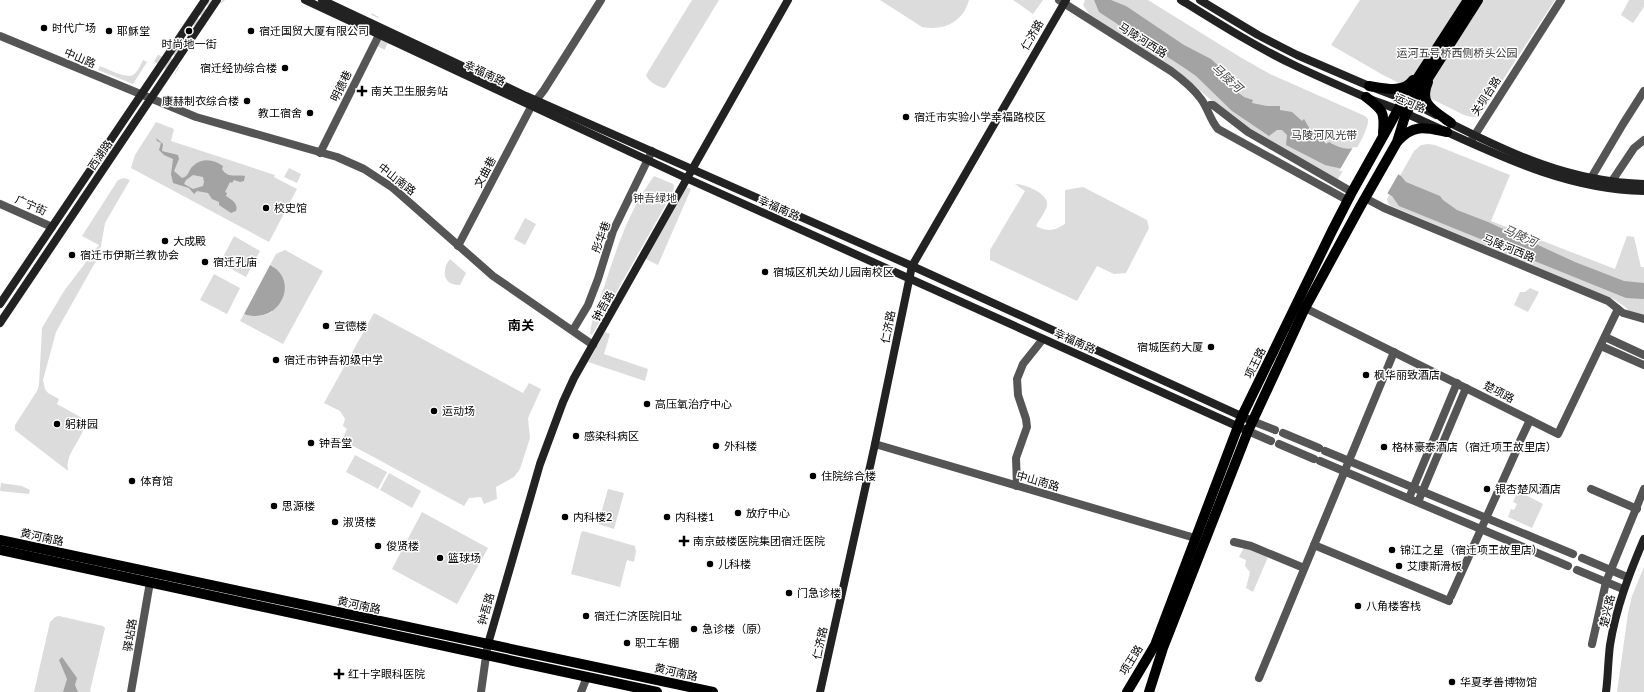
<svg xmlns="http://www.w3.org/2000/svg" width="1644" height="692" font-family="Lato,'Noto Sans SC',sans-serif">
<style>
.green{fill:#dcdcdc}
.water{fill:#a3a3a3;fill-rule:evenodd}
.pier{fill:#fff}
.lines{fill:none;stroke-linecap:round;stroke-linejoin:round}
.street-tunnel{stroke:#d9d9d9;stroke-width:8;stroke-dasharray:8 4;stroke-linecap:butt}
.street{stroke:#555;stroke-width:8}
.secondary{stroke:#222;stroke-width:8}
.primary{stroke:#000;stroke-width:10}
.poi-dot{fill:#000;stroke:#fff;stroke-width:1.5}
.labels{text-anchor:middle;stroke-width:3;stroke-linejoin:round;paint-order:stroke}
.poi-label{font-size:11px;fill:#000;stroke:#fff;text-anchor:start}
.street-label{font-size:11px;fill:#000;stroke:#fff}
.park-label{font-size:11px;fill:#333;stroke:#fff}
.water-label{font-size:12px;font-style:italic;fill:#444;stroke:#fff}
.quarter-label{font-size:13px;font-weight:bold;fill:#000;stroke:#fff}
</style>
<rect width="100%" height="100%" fill="#fff"/>
<!-- green -->
<g class="green">
<path d="M 692,0 L 719,0 L 666,87 L 664,88 C 658,87 648,81 646,75 Z"/>
<path d="M 880,0 L 969,0 C 963,22 944,31 922,27 Z"/>
<path d="M 1013,0 L 1043,0 L 1033,14 Z"/>
<path d="M 1085,0 L 1148,0 L 1240,57 L 1270,74 L 1365,116 L 1368,119 C 1370,131 1344,168 1337,181 L 1250,131 L 1229,116 L 1179,72 L 1089,14 L 1083,5 Z"/>
<path d="M 1360,0 L 1555,0 L 1480,115 C 1472,119 1466,116 1458,112 L 1383,75 L 1331,45 Z"/>
<path d="M 1629,0 L 1644,0 L 1644,7 L 1633,23 L 1621,15 Z"/>
<path d="M 143,60 L 147,62 L 133,84 L 98,70 L 100,66 C 108,69 126,79 133,75 C 138,72 141,64 143,60 Z"/>
<path d="M 156,122 L 174,129 L 171,141 L 275,175 L 274,177 L 297,189 L 269,242 L 131,168 L 135,155 Z"/>
<path d="M 1428,144 L 1435,145 L 1510,175 L 1491,221 L 1615,269 L 1627,236 L 1634,237 L 1641,267 L 1644,267 L 1644,316 L 1630,312 L 1624,306 L 1613,299 L 1391,206 L 1388,203 L 1387,199 L 1414,151 L 1421,145 Z"/>
<path d="M 289,168 L 301,174 L 297,183 L 284,177 Z"/>
<path d="M 654,176 L 673,184 L 674,186 L 673,192 L 592,335 L 590,334 C 592,316 599,301 605,284 C 617,247 630,208 654,176 Z"/>
<path d="M 124,178 L 130,180 L 105,223 L 101,246 L 96,261 L 56,332 L 43,380 L 45,389 L 48,393 L 59,399 L 57,404 L 84,419 C 87,438 64,451 68,471 L 15,430 L 15,425 L 37,391 L 39,385 L 42,328 L 64,291 L 99,245 L 82,236 L 118,180 Z"/>
<path d="M 1015,184 C 1025,184 1050,194 1047,206 C 1045,213 1039,220 1036,226 C 1047,232 1054,231 1065,224 L 1065,190 L 1083,187 L 1147,220 L 1149,228 L 1126,273 L 1114,274 L 1097,266 L 1077,301 L 990,260 L 990,250 L 1025,191 Z"/>
<path d="M 684,186 L 691,189 L 658,265 L 644,258 Z"/>
<path d="M 525,218 L 536,224 L 525,245 L 514,239 Z"/>
<path d="M 234,236 L 260,251 L 246,277 L 220,263 Z"/>
<path d="M 285,250 L 323,271 L 283,344 L 240,321 L 244,314 C 254,317 262,317 272,312 L 274,267 L 270,265 L 276,254 Z"/>
<path d="M 450,259 L 466,273 L 460,285 C 443,286 441,270 450,259 Z"/>
<path d="M 214,274 L 240,288 L 227,314 L 200,300 Z"/>
<path d="M 1530,288 L 1539,292 L 1528,312 L 1514,305 L 1520,292 L 1525,292 Z"/>
<path d="M 374,313 L 523,393 L 529,383 L 541,389 L 528,418 L 530,438 L 520,469 L 514,477 L 496,487 L 497,499 L 484,504 L 481,497 L 469,498 L 464,506 L 342,440 L 347,429 L 343,426 L 345,419 L 340,411 L 324,403 Z"/>
<path d="M 605,332 L 610,334 L 604,354 L 648,369 L 645,381 L 588,362 Z"/>
<path d="M 355,455 L 387,472 L 378,489 L 346,472 Z"/>
<path d="M 389,473 L 421,491 L 412,508 L 380,490 Z"/>
<path d="M 1,483 L 22,486 L 30,490 L 29,494 L 0,491 Z"/>
<path d="M 608,489 L 624,493 L 614,529 L 598,524 Z"/>
<path d="M 1518,491 L 1543,504 L 1532,528 L 1508,517 L 1511,509 L 1514,510 L 1517,504 L 1513,502 Z"/>
<path d="M 422,512 L 488,548 L 457,604 L 392,569 Z"/>
<path d="M 583,531 L 635,546 L 636,552 L 634,562 L 627,560 L 620,587 L 571,574 L 581,533 Z"/>
<path d="M 1244,547 L 1268,557 L 1253,592 L 1246,588 L 1250,572 L 1245,566 L 1246,560 L 1239,557 Z"/>
<path d="M 1644,567 L 1644,692 L 1617,692 L 1628,613 L 1632,596 Z"/>
<path d="M 59,616 L 103,626 L 105,628 L 90,691 L 91,692 L 34,692 L 50,622 L 55,617 Z"/>
</g>
<!-- water -->
<g class="water">
<path d="M 1094,0 L 1111,0 L 1126,6 L 1184,45 L 1211,59 L 1223,70 L 1231,87 L 1244,97 L 1253,100 L 1252,103 L 1267,106 L 1280,106 L 1280,110 L 1292,112 L 1302,121 L 1304,119 L 1311,131 L 1315,129 L 1326,144 L 1329,142 C 1338,147 1344,150 1355,148 L 1401,176 L 1406,182 L 1440,196 L 1443,200 L 1457,210 L 1488,222 L 1575,262 L 1624,281 L 1644,283 L 1644,299 L 1626,298 L 1399,206 L 1392,196 L 1343,169 L 1325,165 L 1286,145 L 1287,135 L 1282,130 L 1277,130 L 1269,136 L 1232,111 L 1196,76 L 1186,69 L 1099,12 Z"/>
<path d="M 156,138 L 163,144 L 162,151 L 178,155 L 179,159 L 174,171 L 182,178 C 189,177 188,170 193,166 C 203,157 214,160 223,166 L 222,169 C 228,179 236,174 245,176 L 244,181 L 240,182 L 234,180 L 232,183 L 230,182 L 225,192 L 227,193 L 226,196 C 231,199 239,204 236,211 L 231,213 L 219,205 L 219,202 L 212,199 L 208,193 L 197,191 L 194,194 L 189,188 L 173,183 L 171,174 L 173,159 L 164,155 L 159,150 L 161,143 L 157,141 ZM 193,175 L 203,177 L 204,182 L 203,186 L 193,189 L 184,184 L 186,180 Z"/>
<path d="M 270,265 C 301,281 279,326 244,314 Z"/>
<path d="M 62,657 L 77,678 L 75,685 L 78,692 L 63,692 L 67,679 L 59,660 Z"/>
</g>
<!-- pier -->
<path class="pier" d="M 1353,147 L 1356,147 L 1399,173 L 1387,194 L 1343,171 L 1339,171 Z"/>
<g class="lines">
<!-- street-tunnel -->
<g class="street-tunnel">
<path d="M 223,0 L 224,1"/>
<path d="M 369,27 L 375,15"/>
<path d="M 347,35 L 355,20"/>
<path d="M 381,48 L 387,35 L 383,34"/>
<path d="M 156,58 L 177,71"/>
<path d="M 167,65 L 211,0"/>
</g>
<!-- street -->
<g class="street">
<path d="M 1059,0 L 1171,71 C 1182,79 1193,88 1201,99 C 1208,108 1210,120 1218,129 L 1347,200"/>
<path d="M 0,36 L 196,117 L 337,157 L 364,169 L 393,188 L 493,276 L 593,345"/>
<path d="M 1207,108 L 1210,105 L 1213,105 L 1248,132 L 1352,192"/>
<path d="M 1471,141 L 1561,0"/>
<path d="M 320,153 L 382,29"/>
<path d="M 1590,184 L 1591,178 L 1623,124 L 1644,91"/>
<path d="M 1610,187 L 1612,181 L 1634,148 L 1644,140"/>
<path d="M 1365,198 L 1384,208 L 1608,301 L 1623,313 L 1644,319"/>
<path d="M 0,204 L 52,227"/>
<path d="M 458,246 L 531,107 L 544,90 L 601,0"/>
<path d="M 1305,308 L 1558,434 L 1618,309"/>
<path d="M 573,330 L 588,305 L 598,279 L 613,231 L 652,151"/>
<path d="M 1605,337 L 1644,355"/>
<path d="M 1601,346 L 1644,365"/>
<path d="M 1252,421 L 1275,430"/>
<path d="M 1248,431 L 1271,441"/>
<path d="M 1283,433 L 1319,448"/>
<path d="M 1520,441 L 1530,420"/>
<path d="M 875,444 L 1195,538"/>
<path d="M 1279,444 L 1314,459"/>
<path d="M 1325,451 L 1573,554"/>
<path d="M 1320,461 L 1568,566"/>
<path d="M 1017,486 L 1016,458 L 1027,427 L 1026,419 L 1018,395 L 1017,379 L 1023,364 L 1043,339"/>
<path d="M 1591,489 L 1637,509"/>
<path d="M 1409,498 L 1457,383"/>
<path d="M 1418,502 L 1466,388"/>
<path d="M 1234,542 L 1251,546 L 1304,568"/>
<path d="M 1314,545 L 1449,601"/>
<path d="M 1582,558 L 1627,577"/>
<path d="M 1577,570 L 1623,589"/>
<path d="M 1451,596 L 1518,447"/>
<path d="M 1592,644 L 1606,582 L 1644,489"/>
<path d="M 1259,678 L 1394,352"/>
<path d="M 131,692 L 150,582"/>
<path d="M 481,692 L 487,649"/>
<path d="M 581,692 L 587,677"/>
</g>
<!-- secondary -->
<g class="secondary">
<path d="M 305,0 L 686,178 L 1248,431"/>
<path d="M 322,0 L 526,96 L 912,266 L 1252,421"/>
<path d="M 1181,0 C 1218,23 1256,47 1296,66 C 1319,77 1342,87 1365,97 C 1379,103 1394,107 1407,114 C 1485,148 1557,189 1644,191"/>
<path d="M 1200,0 L 1258,35 L 1297,55 L 1369,86 L 1411,102 L 1436,115"/>
<path d="M 1446,121 C 1511,154 1570,182 1644,184"/>
<path d="M 0,304 L 205,0"/>
<path d="M 0,323 L 217,0"/>
<path d="M 488,644 L 540,464 L 563,402 L 574,378 L 788,0"/>
<path d="M 820,692 L 875,444 L 912,266 L 1066,0"/>
<path d="M 1606,692 C 1608,677 1608,661 1610,645 C 1616,608 1629,574 1644,539"/>
</g>
<!-- primary -->
<g class="primary">
<path d="M 1428,82 C 1418,105 1435,111 1451,123"/>
<path d="M 1369,86 C 1384,88 1403,94 1413,80"/>
<path d="M 1366,97 C 1383,110 1385,112 1383,133"/>
<path d="M 1398,141 C 1414,123 1427,128 1447,132"/>
<path d="M 0,540 L 713,692"/>
<path d="M 0,550 L 657,692"/>
<path d="M 1127,692 L 1155,645 L 1242,416 L 1332,231 L 1352,192 L 1404,99 L 1468,0"/>
<path d="M 1149,692 L 1163,648 L 1248,431 L 1305,308 L 1360,207 L 1397,142 L 1406,113 L 1478,0"/>
</g>
</g>
<!-- markers -->
<g class="poi-dot">
<circle cx="44" cy="28" r="4"/>
<circle cx="109" cy="31" r="4"/>
<circle cx="189" cy="31" r="4"/>
<circle cx="251" cy="31" r="4"/>
<circle cx="285" cy="68" r="4"/>
<path d="M360 85h4v4h4v4h-4v4h-4v-4h-4v-4h4z"/>
<circle cx="247" cy="101" r="4"/>
<circle cx="310" cy="113" r="4"/>
<circle cx="906" cy="117" r="4"/>
<circle cx="266" cy="208" r="4"/>
<circle cx="165" cy="241" r="4"/>
<circle cx="72" cy="255" r="4"/>
<circle cx="205" cy="262" r="4"/>
<circle cx="765" cy="272" r="4"/>
<circle cx="326" cy="326" r="4"/>
<circle cx="1211" cy="347" r="4"/>
<circle cx="276" cy="360" r="4"/>
<circle cx="1366" cy="375" r="4"/>
<circle cx="647" cy="404" r="4"/>
<circle cx="434" cy="411" r="4"/>
<circle cx="57" cy="424" r="4"/>
<circle cx="576" cy="436" r="4"/>
<circle cx="311" cy="443" r="4"/>
<circle cx="716" cy="446" r="4"/>
<circle cx="1384" cy="447" r="4"/>
<circle cx="813" cy="476" r="4"/>
<circle cx="132" cy="481" r="4"/>
<circle cx="1487" cy="489" r="4"/>
<circle cx="274" cy="506" r="4"/>
<circle cx="738" cy="513" r="4"/>
<circle cx="565" cy="517" r="4"/>
<circle cx="667" cy="517" r="4"/>
<circle cx="335" cy="522" r="4"/>
<path d="M682 535h4v4h4v4h-4v4h-4v-4h-4v-4h4z"/>
<circle cx="378" cy="546" r="4"/>
<circle cx="1392" cy="550" r="4"/>
<circle cx="440" cy="558" r="4"/>
<circle cx="710" cy="564" r="4"/>
<circle cx="1399" cy="566" r="4"/>
<circle cx="789" cy="593" r="4"/>
<circle cx="1358" cy="606" r="4"/>
<circle cx="586" cy="616" r="4"/>
<circle cx="694" cy="629" r="4"/>
<circle cx="627" cy="643" r="4"/>
<path d="M337 668h4v4h4v4h-4v4h-4v-4h-4v-4h4z"/>
<circle cx="1452" cy="682" r="4"/>
</g>
<g class="labels">
<!-- poi labels -->
<g class="poi-label">
<text x="52" y="32">时代广场</text>
<text x="117" y="35">耶稣堂</text>
<text x="259" y="35">宿迁国贸大厦有限公司</text>
<text x="189" y="48" text-anchor="middle">时尚地一街</text>
<text x="277" y="72" text-anchor="end">宿迁经协综合楼</text>
<text x="371" y="95">南关卫生服务站</text>
<text x="239" y="105" text-anchor="end">康赫制衣综合楼</text>
<text x="302" y="117" text-anchor="end">教工宿舍</text>
<text x="914" y="121">宿迁市实验小学幸福路校区</text>
<text x="274" y="212">校史馆</text>
<text x="173" y="245">大成殿</text>
<text x="80" y="259">宿迁市伊斯兰教协会</text>
<text x="213" y="266">宿迁孔庙</text>
<text x="773" y="276">宿城区机关幼儿园南校区</text>
<text x="334" y="330">宣德楼</text>
<text x="1203" y="351" text-anchor="end">宿城医药大厦</text>
<text x="284" y="364">宿迁市钟吾初级中学</text>
<text x="1374" y="379">枫华丽致酒店</text>
<text x="655" y="408">高压氧治疗中心</text>
<text x="442" y="415">运动场</text>
<text x="65" y="428">躬耕园</text>
<text x="584" y="440">感染科病区</text>
<text x="319" y="447">钟吾堂</text>
<text x="724" y="450">外科楼</text>
<text x="1392" y="451">格林豪泰酒店（宿迁项王故里店）</text>
<text x="821" y="480">住院综合楼</text>
<text x="140" y="485">体育馆</text>
<text x="1495" y="493">银杏楚风酒店</text>
<text x="282" y="510">思源楼</text>
<text x="746" y="517">放疗中心</text>
<text x="573" y="521">内科楼2</text>
<text x="675" y="521">内科楼1</text>
<text x="343" y="526">淑贤楼</text>
<text x="693" y="545">南京鼓楼医院集团宿迁医院</text>
<text x="386" y="550">俊贤楼</text>
<text x="1400" y="554">锦江之星（宿迁项王故里店）</text>
<text x="448" y="562">篮球场</text>
<text x="718" y="568">儿科楼</text>
<text x="1407" y="570">艾康斯滑板</text>
<text x="797" y="597">门急诊楼</text>
<text x="1366" y="610">八角楼客栈</text>
<text x="594" y="620">宿迁仁济医院旧址</text>
<text x="702" y="633">急诊楼（原）</text>
<text x="635" y="647">职工车棚</text>
<text x="348" y="678">红十字眼科医院</text>
<text x="1460" y="686">华夏孝善博物馆</text>
</g>
<!-- street labels -->
<g class="street-label">
<text transform="translate(1032 35) rotate(-60)" y="4">仁济路</text>
<text transform="translate(1143 40) rotate(32)" y="4">马陵河西路</text>
<text transform="translate(80 58) rotate(23)" y="4">中山路</text>
<text transform="translate(485 73) rotate(25)" y="4">幸福南路</text>
<text transform="translate(341 86) rotate(-64)" y="4">明德巷</text>
<text transform="translate(1486 96) rotate(-57)" y="4">关坝台路</text>
<text transform="translate(1410 103) rotate(23)" y="4">运河路</text>
<text transform="translate(100 155) rotate(-56)" y="4">西湖路</text>
<text transform="translate(485 172) rotate(-62)" y="4">文曲巷</text>
<text transform="translate(397 179) rotate(38)" y="4">中山南路</text>
<text transform="translate(31 205) rotate(24)" y="4">广宁街</text>
<text transform="translate(779 208) rotate(24)" y="4">幸福南路</text>
<text transform="translate(601 237) rotate(-70)" y="4">彤华巷</text>
<text transform="translate(1509 248) rotate(22)" y="4">马陵河西路</text>
<text transform="translate(603 306) rotate(-61)" y="4">钟吾路</text>
<text transform="translate(888 327) rotate(-79)" y="4">仁济路</text>
<text transform="translate(1075 341) rotate(24)" y="4">幸福南路</text>
<text transform="translate(1255 363) rotate(-64)" y="4">项王路</text>
<text transform="translate(1499 392) rotate(27)" y="4">楚项路</text>
<text transform="translate(1038 481) rotate(16)" y="4">中山南路</text>
<text transform="translate(42 537) rotate(12)" y="4">黄河南路</text>
<text transform="translate(359 605) rotate(12)" y="4">黄河南路</text>
<text transform="translate(486 609) rotate(-74)" y="4">钟吾路</text>
<text transform="translate(1607 611) rotate(-77)" y="4">楚兴路</text>
<text transform="translate(130 635) rotate(-81)" y="4">驿站路</text>
<text transform="translate(820 643) rotate(-78)" y="4">仁济路</text>
<text transform="translate(1131 660) rotate(-58)" y="4">项王路</text>
<text transform="translate(676 672) rotate(12)" y="4">黄河南路</text>
</g>
<!-- park labels -->
<g class="park-label">
<text x="1457" y="57">运河五号桥西侧桥头公园</text>
<text x="1324" y="139">马陵河风光带</text>
<text x="655" y="202">钟吾绿地</text>
</g>
<!-- water labels -->
<g class="water-label">
<text transform="translate(1227 78) rotate(42)" y="4">马陵河</text>
<text transform="translate(1520 236) rotate(24)" y="4">马陵河</text>
</g>
<!-- quarter labels -->
<g class="quarter-label">
<text x="521" y="330">南关</text>
</g>
</g>
</svg>
